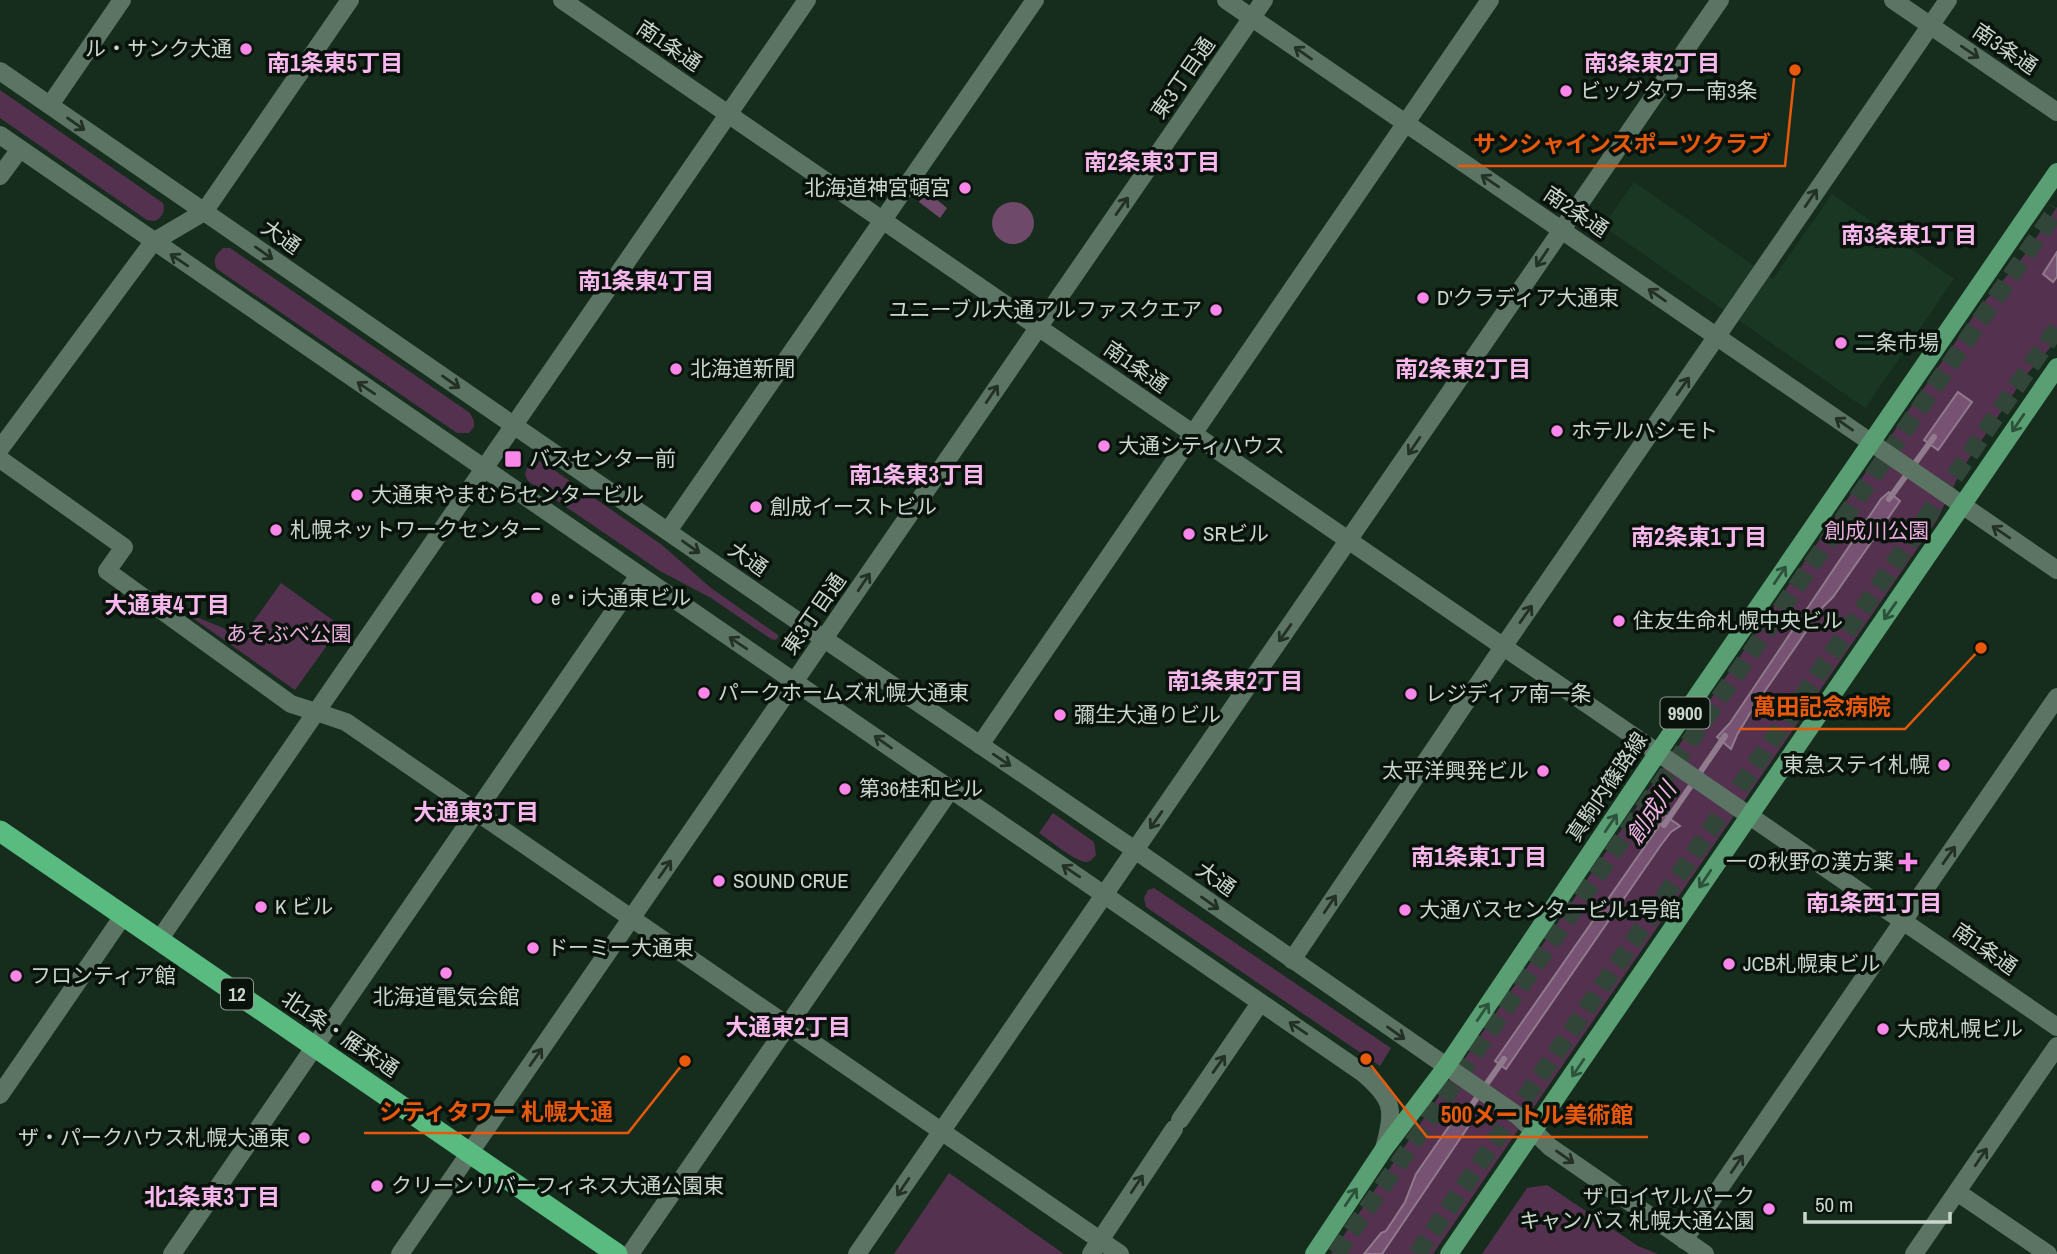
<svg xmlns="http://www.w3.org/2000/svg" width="2057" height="1254" font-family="'Archivo Narrow','Noto Sans JP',sans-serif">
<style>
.built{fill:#1a3724}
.green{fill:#54314e}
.forest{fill:#6f4969}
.water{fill:#785272;stroke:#907a8d;stroke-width:2}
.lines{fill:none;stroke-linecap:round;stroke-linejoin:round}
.stream{stroke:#907a8d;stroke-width:6}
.secondary-tunnel{stroke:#314638;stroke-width:18;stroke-dasharray:18 9;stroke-linecap:butt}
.street{stroke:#5b7463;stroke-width:18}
.secondary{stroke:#5b7463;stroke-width:18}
.primary{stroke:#5a9f74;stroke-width:18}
.highway{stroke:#59bb7f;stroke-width:21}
.oneway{stroke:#223026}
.oneway2{stroke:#2d523b}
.poi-dot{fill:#f987e9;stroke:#09130c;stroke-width:2.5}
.labels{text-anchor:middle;stroke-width:7;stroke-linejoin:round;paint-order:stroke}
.shield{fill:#09130c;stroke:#8f9c93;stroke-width:2}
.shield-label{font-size:19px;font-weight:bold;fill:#c9d6cd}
.street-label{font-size:21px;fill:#c9d6cd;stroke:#09130c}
.poi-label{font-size:21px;fill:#c9d6cd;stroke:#09130c;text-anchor:start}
.park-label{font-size:21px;fill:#eaacdf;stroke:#09130c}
.neighbourhood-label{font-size:23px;font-weight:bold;fill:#f8b8ed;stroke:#09130c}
.water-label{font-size:23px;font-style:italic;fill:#f1b3e7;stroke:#09130c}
.leader{fill:none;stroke:#e8590c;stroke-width:2.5}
.callout-dot{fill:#e8590c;stroke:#09130c;stroke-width:2.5}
.callout-label{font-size:23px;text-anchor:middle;font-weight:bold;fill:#e8590c;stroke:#09130c;stroke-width:7;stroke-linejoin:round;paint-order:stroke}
</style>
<rect width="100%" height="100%" fill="#162d1e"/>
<!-- built -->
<path class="built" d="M 1634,182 L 1773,279 L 1832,194 L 1954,279 L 1865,408 L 1603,226 Z"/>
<!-- green -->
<g class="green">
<path d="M 0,90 L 163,203 C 166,211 162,218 154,221 L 147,220 L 0,118 Z"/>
<path d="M 2057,207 L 2057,340 L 2027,374 L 1962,469 L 1937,520 L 1433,1254 L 1331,1254 L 1868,469 L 1979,308 L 2023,257 Z"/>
<path d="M 223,248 L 230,248 L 470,413 L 474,421 L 474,427 L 469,433 L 457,433 L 217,269 C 212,260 216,254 223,248 Z"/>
<path d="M 538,461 L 544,463 L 662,545 L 711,588 L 778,635 L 778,638 L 776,640 L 771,639 L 711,598 L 660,571 L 528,481 L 525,475 L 528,464 Z"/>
<path d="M 281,583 L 341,626 L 295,690 L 184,612 L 243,636 Z"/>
<path d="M 1053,813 L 1094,842 L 1096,855 C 1093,858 1091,861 1087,862 C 1077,863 1048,839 1039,833 Z"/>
<path d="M 1154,888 L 1391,1048 L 1380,1066 L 1146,907 L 1144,898 L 1148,890 Z"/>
<path d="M 949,1173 L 1064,1254 L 894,1254 Z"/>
<path d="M 1547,1185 L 1638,1246 L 1658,1254 L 1482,1254 L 1527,1188 Z"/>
</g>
<!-- forest -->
<g class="forest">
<path d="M 936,175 L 947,182 L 936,199 L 947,208 L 940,218 L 919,202 Z"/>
<circle cx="1013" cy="223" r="21"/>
</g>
<!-- water -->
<g class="water">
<path d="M 2057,252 L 2057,277 L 2053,282 L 2043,274 Z"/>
<path d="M 1958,392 L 1972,402 L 1938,450 L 1924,440 Z"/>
<path d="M 1889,492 L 1900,501 L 1833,597 L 1823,607 L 1754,707 L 1737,735 L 1731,749 L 1717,737 L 1730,723 L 1881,499 Z"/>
<path d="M 1663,814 L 1680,826 L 1671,832 L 1661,845 L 1506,1069 L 1495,1061 L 1659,826 Z"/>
<path d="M 1459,1112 L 1472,1121 L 1382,1254 L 1364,1254 L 1381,1233 L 1386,1231 L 1405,1202 L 1416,1174 Z"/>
</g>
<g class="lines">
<!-- stream -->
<g class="stream">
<path d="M 1889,499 L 1934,437"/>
<path d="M 1664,825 L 1725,736"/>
<path d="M 1460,1122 L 1504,1059"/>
</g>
<!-- secondary-tunnel -->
<g class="secondary-tunnel">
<path d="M 1336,1254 L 2057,209"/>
<path d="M 1417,1254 L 2057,328"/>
</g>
<!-- street -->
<g class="street">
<path d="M 50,105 L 122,0"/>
<path d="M 0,176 L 20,149"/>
<path d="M 0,449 L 153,242"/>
<path d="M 0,459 L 124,547 L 107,571 L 291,704 L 316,712"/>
<path d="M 668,531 L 1035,0"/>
<path d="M 980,745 L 1490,0"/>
<path d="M 1292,960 L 1503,647 L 1948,0"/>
<path d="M 1180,1120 L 1260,1003"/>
<path d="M 1957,1192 L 2048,1254"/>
<path d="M 1684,1240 L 2057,697"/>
<path d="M 172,1254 L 639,575"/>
<path d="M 630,1254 L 951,789"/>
<path d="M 1091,1254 L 1174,1129"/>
</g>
<!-- secondary -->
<g class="secondary">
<path d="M 562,0 L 2057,1027"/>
<path d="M 1226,0 L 2057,570"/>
<path d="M 1893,0 L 2057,112"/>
<path d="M 0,71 L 783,611 L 1135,850 L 1518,1116 L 1550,1147 L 1705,1254"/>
<path d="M 0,135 L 1363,1073 C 1395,1100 1394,1110 1384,1149"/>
<path d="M 153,242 L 204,212 L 350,0"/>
<path d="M 316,712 L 346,722 L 1120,1254"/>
<path d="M 159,940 L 807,0"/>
<path d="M 0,1095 L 123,916"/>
<path d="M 400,1254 L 1264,0"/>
<path d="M 857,1254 L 1720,0"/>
<path d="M 1914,1254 L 2057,1046"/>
</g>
<!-- primary -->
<g class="primary">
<path d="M 1314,1254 L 1384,1149 L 1446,1067 L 1657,754 L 2057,172"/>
<path d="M 1449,1254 L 2057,367"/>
</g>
<!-- highway -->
<path class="highway" d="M 0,831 L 617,1254"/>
</g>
<!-- one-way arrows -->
<defs><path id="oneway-shaft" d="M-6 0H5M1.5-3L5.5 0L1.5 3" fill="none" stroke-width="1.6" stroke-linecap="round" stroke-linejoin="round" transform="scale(1.75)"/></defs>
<g class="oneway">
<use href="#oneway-shaft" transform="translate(1970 52) rotate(34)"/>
<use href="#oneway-shaft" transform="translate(1303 53) rotate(-145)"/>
<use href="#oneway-shaft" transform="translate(76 124) rotate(35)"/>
<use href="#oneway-shaft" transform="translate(1490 181) rotate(-146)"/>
<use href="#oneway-shaft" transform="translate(1811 198) rotate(-56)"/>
<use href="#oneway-shaft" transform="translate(1122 206) rotate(-55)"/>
<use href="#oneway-shaft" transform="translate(264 253) rotate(35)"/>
<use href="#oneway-shaft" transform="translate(1542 258) rotate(124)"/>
<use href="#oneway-shaft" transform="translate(179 260) rotate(-146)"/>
<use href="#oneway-shaft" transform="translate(1657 295) rotate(-145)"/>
<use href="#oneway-shaft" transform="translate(451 382) rotate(35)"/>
<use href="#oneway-shaft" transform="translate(1683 386) rotate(-55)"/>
<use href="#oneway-shaft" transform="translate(366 388) rotate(-146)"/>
<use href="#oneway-shaft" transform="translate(992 394) rotate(-56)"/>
<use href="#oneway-shaft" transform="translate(1844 424) rotate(-145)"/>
<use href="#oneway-shaft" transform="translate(1414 446) rotate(124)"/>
<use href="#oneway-shaft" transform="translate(2001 532) rotate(-146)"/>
<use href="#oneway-shaft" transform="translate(691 547) rotate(35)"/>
<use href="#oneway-shaft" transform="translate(864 582) rotate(-56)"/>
<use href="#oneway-shaft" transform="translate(1526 614) rotate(-55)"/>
<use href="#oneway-shaft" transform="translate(1285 633) rotate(125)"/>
<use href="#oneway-shaft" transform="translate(738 643) rotate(-146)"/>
<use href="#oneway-shaft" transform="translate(883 742) rotate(-145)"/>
<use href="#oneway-shaft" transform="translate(1002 760) rotate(34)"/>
<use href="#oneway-shaft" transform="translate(1156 820) rotate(125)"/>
<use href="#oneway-shaft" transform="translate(1949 855) rotate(-55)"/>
<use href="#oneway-shaft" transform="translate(665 869) rotate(-55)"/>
<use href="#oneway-shaft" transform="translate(1071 871) rotate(-146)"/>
<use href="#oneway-shaft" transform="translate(1210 903) rotate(35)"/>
<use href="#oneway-shaft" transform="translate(1330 904) rotate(-56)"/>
<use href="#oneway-shaft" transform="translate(1298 1028) rotate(-146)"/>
<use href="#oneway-shaft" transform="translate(1396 1033) rotate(35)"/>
<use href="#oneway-shaft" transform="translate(536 1057) rotate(-55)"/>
<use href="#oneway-shaft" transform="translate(1219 1064) rotate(-55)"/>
<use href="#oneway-shaft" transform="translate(1565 1157) rotate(35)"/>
<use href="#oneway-shaft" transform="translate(1981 1157) rotate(-56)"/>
<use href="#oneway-shaft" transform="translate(1737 1164) rotate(-56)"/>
<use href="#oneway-shaft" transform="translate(1137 1184) rotate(-56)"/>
<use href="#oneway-shaft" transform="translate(903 1187) rotate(124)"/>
</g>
<g class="oneway2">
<use href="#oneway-shaft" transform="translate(2018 423) rotate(124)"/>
<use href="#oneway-shaft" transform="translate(1780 575) rotate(-56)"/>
<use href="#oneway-shaft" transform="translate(1890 611) rotate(125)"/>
<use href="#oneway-shaft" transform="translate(1611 823) rotate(-56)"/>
<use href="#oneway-shaft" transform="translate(1705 879) rotate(124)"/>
<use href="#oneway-shaft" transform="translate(1483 1012) rotate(-56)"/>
<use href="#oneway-shaft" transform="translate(1578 1068) rotate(124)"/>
<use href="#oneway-shaft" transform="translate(1351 1197) rotate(-56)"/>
</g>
<!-- markers -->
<g class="poi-dot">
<circle cx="246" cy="49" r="7"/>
<circle cx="1566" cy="91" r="7"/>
<circle cx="965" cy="188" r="7"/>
<circle cx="1423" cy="298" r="7"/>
<circle cx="1216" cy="310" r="7"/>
<circle cx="1841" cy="343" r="7"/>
<circle cx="676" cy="369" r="7"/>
<circle cx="1557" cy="431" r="7"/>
<circle cx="1104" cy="446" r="7"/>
<rect x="504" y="450" width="18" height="18" rx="3.5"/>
<circle cx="357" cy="495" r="7"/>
<circle cx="756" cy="507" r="7"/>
<circle cx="276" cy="530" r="7"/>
<circle cx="1189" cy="534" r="7"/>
<circle cx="537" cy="598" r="7"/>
<circle cx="1619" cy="621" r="7"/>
<circle cx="704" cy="693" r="7"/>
<circle cx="1411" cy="694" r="7"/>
<circle cx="1060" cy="715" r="7"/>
<circle cx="1944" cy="765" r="7"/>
<circle cx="1543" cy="771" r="7"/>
<circle cx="845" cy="789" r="7"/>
<path d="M1904.5 851.5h7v7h7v7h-7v7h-7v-7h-7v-7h7z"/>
<circle cx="719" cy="881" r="7"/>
<circle cx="261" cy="907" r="7"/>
<circle cx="1405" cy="910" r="7"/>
<circle cx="533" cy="948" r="7"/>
<circle cx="1729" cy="964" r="7"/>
<circle cx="446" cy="973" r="7"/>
<circle cx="16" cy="976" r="7"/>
<circle cx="1883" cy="1029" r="7"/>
<circle cx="304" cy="1138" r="7"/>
<circle cx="377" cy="1186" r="7"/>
<circle cx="1769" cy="1209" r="7"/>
</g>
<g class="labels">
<!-- shield labels -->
<g class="shield">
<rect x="1660.5" y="697.5" width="49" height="31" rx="5"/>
<rect x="221" y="978.5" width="32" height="31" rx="5"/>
</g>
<g class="shield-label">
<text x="1685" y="720">9900</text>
<text x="237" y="1001">12</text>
</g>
<!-- street labels -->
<g class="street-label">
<text transform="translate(669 46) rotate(34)" y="7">南1条通</text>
<text transform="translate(2005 49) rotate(34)" y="7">南3条通</text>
<text transform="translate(1183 78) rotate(-55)" y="7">東3丁目通</text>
<text transform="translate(1576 212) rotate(34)" y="7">南2条通</text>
<text transform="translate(281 237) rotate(35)" y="7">大通</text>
<text transform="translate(1136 367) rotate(35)" y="7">南1条通</text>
<text transform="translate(748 559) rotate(35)" y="7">大通</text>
<text transform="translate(814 614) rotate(-55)" y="7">東3丁目通</text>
<text transform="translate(1607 787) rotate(-56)" y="7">真駒内篠路線</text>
<text transform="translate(1216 879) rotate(35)" y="7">大通</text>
<text transform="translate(1985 949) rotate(35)" y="7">南1条通</text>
<text transform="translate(340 1034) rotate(34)" y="7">北1条・雁来通</text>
</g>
<!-- poi labels -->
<g class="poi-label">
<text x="232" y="56" text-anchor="end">ル・サンク大通</text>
<text x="1580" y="98">ビッグタワー南3条</text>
<text x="951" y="195" text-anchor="end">北海道神宮頓宮</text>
<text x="1437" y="305">D'クラディア大通東</text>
<text x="1202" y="317" text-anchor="end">ユニーブル大通アルファスクエア</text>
<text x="1855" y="350">二条市場</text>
<text x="690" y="376">北海道新聞</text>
<text x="1571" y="438">ホテルハシモト</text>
<text x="1118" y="453">大通シティハウス</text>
<text x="529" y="466">バスセンター前</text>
<text x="371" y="502">大通東やまむらセンタービル</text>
<text x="770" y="514">創成イーストビル</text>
<text x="290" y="537">札幌ネットワークセンター</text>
<text x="1203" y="541">SRビル</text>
<text x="551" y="605">e・i大通東ビル</text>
<text x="1633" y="628">住友生命札幌中央ビル</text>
<text x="718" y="700">パークホームズ札幌大通東</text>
<text x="1425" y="701">レジディア南一条</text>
<text x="1074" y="722">彌生大通りビル</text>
<text x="1930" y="772" text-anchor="end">東急ステイ札幌</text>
<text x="1529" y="778" text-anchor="end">太平洋興発ビル</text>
<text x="859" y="796">第36桂和ビル</text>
<text x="1894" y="869" text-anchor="end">一の秋野の漢方薬</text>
<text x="733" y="888">SOUND CRUE</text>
<text x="275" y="914">K ビル</text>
<text x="1419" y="917">大通バスセンタービル1号館</text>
<text x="547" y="955">ドーミー大通東</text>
<text x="1743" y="971">JCB札幌東ビル</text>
<text x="30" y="983">フロンティア館</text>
<text x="446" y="1004" text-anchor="middle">北海道電気会館</text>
<text x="1897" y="1036">大成札幌ビル</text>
<text x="290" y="1145" text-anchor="end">ザ・パークハウス札幌大通東</text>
<text x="391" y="1193">クリーンリバーフィネス大通公園東</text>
<text x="1755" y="1204" text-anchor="end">ザ ロイヤルパーク<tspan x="1755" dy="24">キャンバス 札幌大通公園</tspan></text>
</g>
<!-- park labels -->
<g class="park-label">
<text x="1877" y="538">創成川公園</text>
<text x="289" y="641">あそぶべ公園</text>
</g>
<!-- neighbourhood labels -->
<g class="neighbourhood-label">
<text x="335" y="71">南1条東5丁目</text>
<text x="1652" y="71">南3条東2丁目</text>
<text x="1152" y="170">南2条東3丁目</text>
<text x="1909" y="243">南3条東1丁目</text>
<text x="646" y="289">南1条東4丁目</text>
<text x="1463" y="377">南2条東2丁目</text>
<text x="917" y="483">南1条東3丁目</text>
<text x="1699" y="545">南2条東1丁目</text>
<text x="167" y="613">大通東4丁目</text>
<text x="1235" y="689">南1条東2丁目</text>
<text x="476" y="820">大通東3丁目</text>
<text x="1479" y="865">南1条東1丁目</text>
<text x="1874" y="911">南1条西1丁目</text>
<text x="788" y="1035">大通東2丁目</text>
<text x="212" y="1205">北1条東3丁目</text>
</g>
<!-- water labels -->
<g class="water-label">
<text transform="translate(1651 813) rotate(-56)" y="8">創成川</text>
</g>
</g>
<!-- callouts -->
<path class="leader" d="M1795 70L1785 166H1458M1981 648L1905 729H1739M685 1061L628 1133H364M1366 1059L1427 1137H1648"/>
<g class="callout-dot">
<circle cx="1795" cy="70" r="7"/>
<circle cx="1981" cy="648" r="7"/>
<circle cx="685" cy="1061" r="7"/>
<circle cx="1366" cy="1059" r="7"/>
</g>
<g class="callout-label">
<text x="1622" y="152">サンシャインスポーツクラブ</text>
<text x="1822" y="715">萬田記念病院</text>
<text x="496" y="1120">シティタワー 札幌大通</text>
<text x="1537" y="1123">500メートル美術館</text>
</g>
<!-- scale -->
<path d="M1805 1212v10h145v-10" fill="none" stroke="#c9d6cd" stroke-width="3.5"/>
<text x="1815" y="1212" font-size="21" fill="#c9d6cd" stroke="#09130c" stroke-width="5" paint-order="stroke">50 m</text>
</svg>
